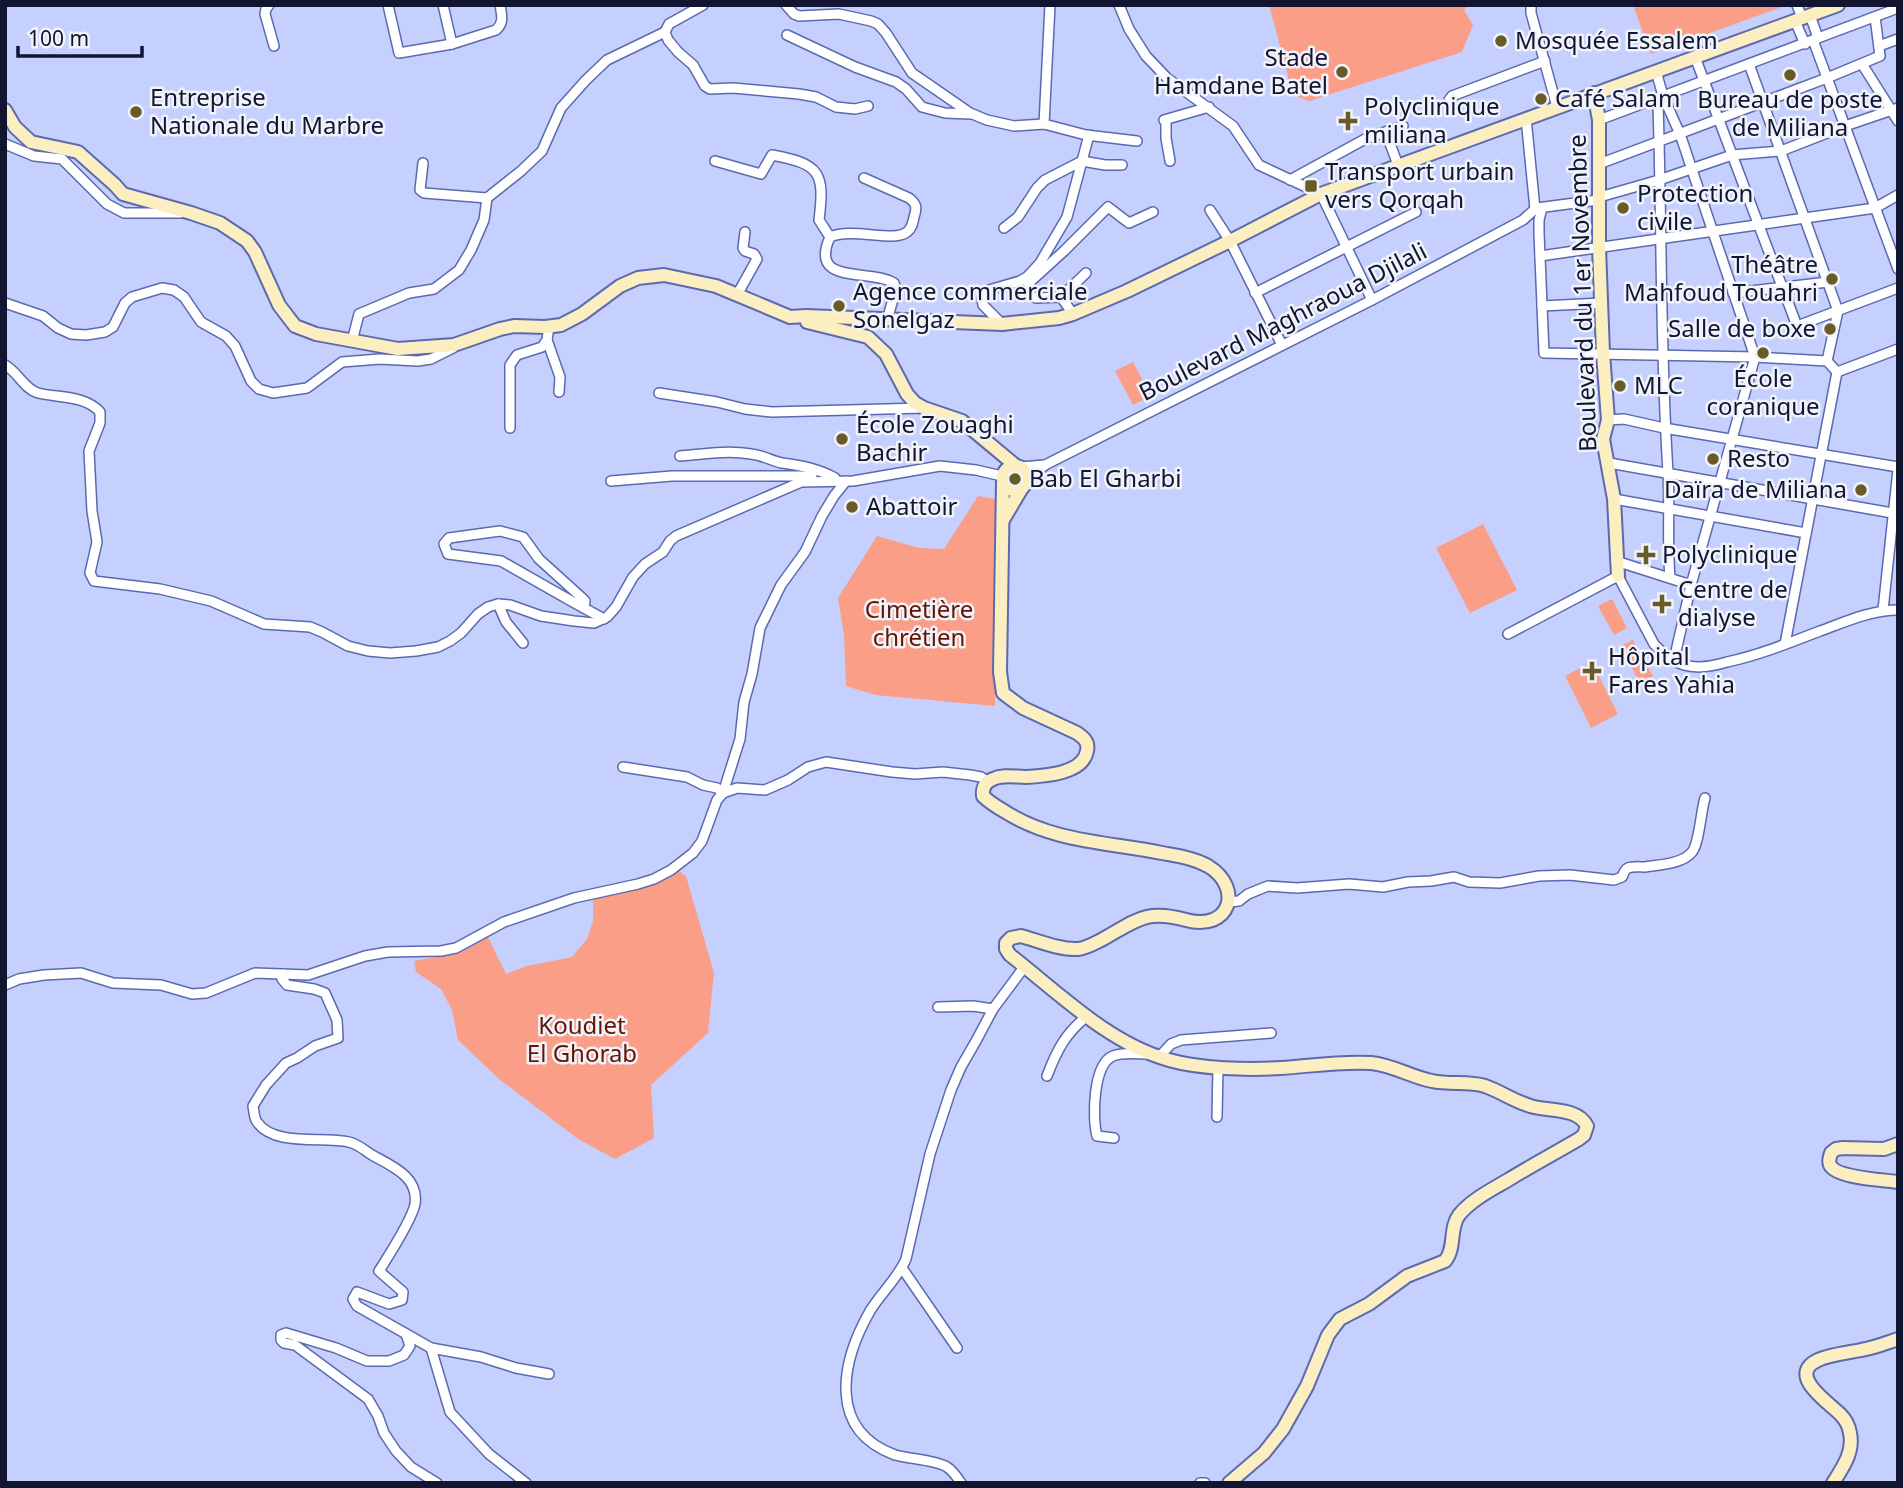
<svg xmlns="http://www.w3.org/2000/svg" width="1903" height="1488" font-family="'Noto Sans',sans-serif">
<style>
.green{fill:#fa9e88}
.lines{fill:none;stroke-linecap:round;stroke-linejoin:round}
.street-casing{stroke:#5c69ae;stroke-width:12}
.secondary-casing{stroke:#5c69ae;stroke-width:16}
.street{stroke:#fff;stroke-width:9}
.secondary{stroke:#fbefc1;stroke-width:12}
.poi-dot{fill:#695b28;stroke:#f1f3fb;stroke-width:2.5}
.labels{text-anchor:middle;stroke-width:5;stroke-linejoin:round;paint-order:stroke}
.poi-label{font-size:24px;fill:#111530;stroke:#f1f3fb;text-anchor:start}
.street-label{font-size:24px;fill:#111530;stroke:#f1f3fb}
.park-label{font-size:24px;fill:#661402;stroke:#f1f3fb}
</style>
<rect width="100%" height="100%" fill="#c5d0fe"/>
<!-- green -->
<g class="green">
<path d="M 1269,5 L 1468,5 L 1464,10 L 1473,25 L 1462,52 L 1309,101 L 1293,95 Z"/>
<path d="M 1633,5 L 1788,5 L 1651,54 Z"/>
<path d="M 1133,362 L 1151,396 L 1133,405 L 1115,371 Z"/>
<path d="M 978,496 L 995,499 L 995,706 L 875,695 L 846,686 L 844,635 L 838,598 L 877,536 L 919,548 L 944,549 Z"/>
<path d="M 1483,524 L 1517,590 L 1470,613 L 1436,548 Z"/>
<path d="M 1612,599 L 1627,628 L 1614,635 L 1598,606 Z"/>
<path d="M 1633,640 L 1653,676 L 1640,683 L 1620,646 Z"/>
<path d="M 1592,662 L 1618,714 L 1591,728 L 1565,676 Z"/>
<path d="M 679,871 L 686,876 L 714,973 L 708,1033 L 651,1085 L 654,1138 L 615,1159 L 578,1139 L 499,1079 L 458,1040 L 452,1010 L 441,989 L 416,972 L 414,961 L 462,952 L 488,937 L 506,974 L 527,966 L 572,957 L 587,939 L 593,921 L 593,898 L 641,887 Z"/>
</g>
<g class="lines">
<defs>
<g id="street">
<path d="M 269,5 L 266,9 L 265,14 L 274,46"/>
<path d="M 388,5 L 399,53 L 452,44 L 443,5"/>
<path d="M 703,5 L 669,24 L 665,32 L 668,40 L 678,52 L 693,65 L 705,86 L 710,89 L 733,88 L 799,94 L 816,97 L 836,107 L 855,109 L 868,106"/>
<path d="M 786,5 L 794,14 L 799,16 L 839,14 L 871,21 L 878,24 L 886,33 L 912,73 L 970,113 L 987,120 L 1014,126 L 1044,124 L 1086,135 L 1137,141"/>
<path d="M 1119,5 L 1129,29 L 1146,56 L 1167,78 L 1233,126 L 1259,165 L 1321,194 L 1372,300"/>
<path d="M 1531,5 L 1531,13 L 1557,107"/>
<path d="M 1797,5 L 1802,18"/>
<path d="M 1810,15 L 1818,38"/>
<path d="M 1795,21 L 1805,44"/>
<path d="M 787,35 L 855,67 L 896,82 L 906,89 L 922,107 L 945,113 L 971,114"/>
<path d="M 1813,40 L 1898,269"/>
<path d="M 452,44 L 496,30 C 504,23 502,16 500,5"/>
<path d="M 1879,46 L 1898,39"/>
<path d="M 1695,57 L 1797,326 L 1898,288"/>
<path d="M 1749,64 L 1838,311 L 1827,361"/>
<path d="M 1862,64 L 1898,121"/>
<path d="M 1656,71 L 1663,96 L 1680,134 L 1755,357 L 1691,585 L 1674,660"/>
<path d="M 1663,96 L 1658,104 C 1662,227 1660,349 1668,472 C 1670,507 1667,543 1670,578"/>
<path d="M 1449,100 L 1452,96 L 1545,61"/>
<path d="M 1526,118 L 1535,209"/>
<path d="M 1599,120 L 1898,8"/>
<path d="M 1044,124 L 1050,5"/>
<path d="M 1389,141 L 1398,165"/>
<path d="M 5,144 L 34,156 L 62,159 L 107,204 L 124,213 L 180,213"/>
<path d="M 715,161 L 761,174 L 772,155 C 820,164 825,172 819,220 L 830,237"/>
<path d="M 1170,161 L 1166,138 L 1166,123 L 1164,120 L 1209,107"/>
<path d="M 423,163 L 420,190 L 424,193 L 487,198"/>
<path d="M 1599,164 L 1827,78 L 1880,56 L 1875,17"/>
<path d="M 864,178 L 909,198 C 917,204 917,208 914,217 C 913,223 912,228 907,232 C 894,243 853,227 830,237 C 808,286 870,268 894,283 L 896,289 L 887,320"/>
<path d="M 1290,180 L 1367,138 L 1403,126"/>
<path d="M 1537,208 L 1598,200 L 1603,196 L 1659,180 L 1732,155 L 1781,151 L 1845,126 L 1898,108"/>
<path d="M 1542,208 L 1539,220 L 1539,233 L 1544,353 L 1755,357 L 1827,361 L 1837,372"/>
<path d="M 1210,210 L 1230,241 L 1282,345"/>
<path d="M 1004,228 L 1018,217 L 1037,188 L 1045,180 L 1082,161 L 1105,165 L 1122,165"/>
<path d="M 1540,256 L 1875,208 L 1898,195"/>
<path d="M 1255,293 L 1416,212"/>
<path d="M 1733,293 L 1828,282"/>
<path d="M 737,295 L 757,259 L 754,254 L 745,251 L 743,248 L 745,232"/>
<path d="M 1061,297 L 1086,273"/>
<path d="M 5,303 L 43,316 L 58,328 L 71,334 L 86,335 L 105,332 L 113,327 L 125,303 L 132,297 L 162,288 L 174,290 L 184,297 L 201,322 L 226,336 L 235,346 L 251,381 L 259,389 L 273,393 L 307,388 L 342,362 L 380,359 L 418,361 L 431,359 L 453,348"/>
<path d="M 1542,306 L 1602,303"/>
<path d="M 1073,314 L 1061,297 L 1036,298 L 1029,295 L 1028,285 L 1031,281 L 1064,251 L 1108,207 L 1129,223 L 1153,212"/>
<path d="M 1002,324 L 983,305 L 982,299 L 984,294 L 989,290 L 1020,281 L 1027,277 L 1040,263 L 1067,217 L 1089,135"/>
<path d="M 549,326 L 547,340 L 560,377 L 559,392"/>
<path d="M 352,341 L 359,314 L 409,293 L 434,289 L 459,270 L 471,250 L 484,220 L 487,198 L 521,171 L 542,151 L 561,108 L 586,80 L 607,60 L 665,32"/>
<path d="M 5,365 C 18,372 24,389 38,393 C 58,398 85,395 100,412 L 100,423 L 89,451 L 92,511 L 97,542 L 90,573 L 94,581 L 160,589 L 211,601 L 264,624 L 310,627 L 322,632 L 348,646 L 368,651 L 390,653 L 416,651 L 438,647 L 450,641 L 461,633 L 478,614 L 488,607 L 498,604 L 510,605 L 541,616 L 574,621 L 594,623 L 607,617 L 616,607 L 633,577 L 645,564 L 663,552 L 670,541 L 676,536 L 801,482 L 853,481 L 940,466 L 976,470 L 1002,476"/>
<path d="M 1837,372 L 1898,349"/>
<path d="M 659,393 L 717,402 L 745,409 L 772,412 L 924,408"/>
<path d="M 1608,420 L 1624,419 L 1664,428 L 1898,467"/>
<path d="M 510,428 L 510,365 L 517,355 L 542,347 L 547,340"/>
<path d="M 680,456 C 703,454 728,450 751,454 C 762,455 772,461 782,463 C 802,466 817,468 835,478"/>
<path d="M 1609,463 L 1898,514"/>
<path d="M 1020,467 L 1045,465"/>
<path d="M 611,481 L 672,476 L 812,476"/>
<path d="M 1027,481 L 1045,465 L 1372,300 L 1523,220 L 1535,209"/>
<path d="M 1614,499 L 1806,533"/>
<path d="M 1616,561 L 1691,585"/>
<path d="M 498,604 L 506,622 L 523,643"/>
<path d="M 584,608 L 585,601 L 581,597 L 539,559 L 523,537 L 500,531 L 449,538 L 444,544 L 448,554 L 501,561 L 573,602 L 604,619"/>
<path d="M 1883,610 L 1898,470"/>
<path d="M 1508,634 L 1618,576 L 1654,644 C 1662,653 1673,662 1684,665 C 1698,669 1714,666 1727,662 C 1759,655 1789,643 1820,631 C 1845,622 1871,610 1898,610"/>
<path d="M 1785,644 L 1837,372"/>
<path d="M 623,767 L 687,777 L 703,785 L 717,788 L 723,793 L 740,739 L 744,702 L 752,674 L 760,628 L 781,585 L 805,552 L 822,516 L 834,496 L 846,481"/>
<path d="M 1229,902 L 1239,901 L 1248,894 L 1268,886 L 1297,888 L 1349,884 L 1383,887 L 1408,882 L 1431,881 L 1454,877 L 1469,882 L 1500,883 L 1539,876 L 1570,875 L 1614,880 L 1622,877 C 1624,873 1624,870 1628,868 C 1633,866 1639,867 1645,867 C 1658,865 1683,864 1692,852 C 1699,844 1701,811 1705,798"/>
<path d="M 284,974 L 282,979 L 287,985 L 314,989 L 325,993 L 337,1020 L 338,1038 L 315,1046 L 297,1058 L 286,1063 L 266,1085 L 253,1106 C 254,1111 254,1118 257,1122 C 274,1147 323,1136 349,1142 C 358,1144 364,1150 372,1155 C 392,1166 419,1177 415,1204 C 412,1220 389,1255 379,1271 L 403,1292 L 402,1300 L 389,1304 L 357,1292 L 353,1299 L 357,1306 L 431,1348 L 450,1412 L 489,1454 L 526,1483"/>
<path d="M 5,985 L 19,979 L 44,975 L 81,973 L 113,983 L 161,985 L 192,994 L 206,993 L 255,973 L 308,975 L 365,956 L 388,952 L 441,951 L 456,948 L 504,922 L 574,898 L 638,884 L 654,879 L 671,870 L 693,853 L 702,841 L 717,800 L 723,793 L 737,788 L 765,790 L 788,780 L 808,767 L 826,762 L 892,772 L 915,774 L 943,772 L 970,775 L 981,777 L 988,782"/>
<path d="M 938,1007 L 973,1006 L 993,1009"/>
<path d="M 1159,1057 L 1171,1044 L 1181,1040 L 1271,1033"/>
<path d="M 1047,1076 C 1057,1050 1065,1034 1087,1016"/>
<path d="M 1217,1117 L 1218,1067"/>
<path d="M 1114,1138 L 1097,1136 C 1092,1118 1093,1064 1113,1056 C 1123,1052 1137,1054 1148,1054"/>
<path d="M 902,1268 L 957,1348"/>
<path d="M 406,1334 L 410,1346 L 404,1355 L 389,1361 L 367,1361 L 336,1348 L 286,1333 L 281,1335 L 281,1340 L 284,1343 L 295,1345 L 368,1399 L 378,1416 L 384,1433 L 396,1451 L 411,1467 L 437,1483"/>
<path d="M 431,1348 L 481,1357 L 516,1368 L 549,1374"/>
<path d="M 961,1483 C 957,1477 952,1470 947,1467 C 936,1460 909,1459 895,1455 C 827,1430 841,1362 870,1311 C 881,1293 898,1278 906,1259 L 930,1154 L 951,1090 L 961,1067 L 976,1041 L 993,1009 L 1025,966"/>
<path d="M 1200,1483 L 1205,1483"/>
</g>
<g id="secondary">
<path d="M 1594,93 L 1599,120 L 1599,247 L 1603,353 L 1608,420 L 1603,439 L 1614,499 L 1618,576"/>
<path d="M 5,110 L 15,127 L 31,142 L 78,152 L 115,185 L 123,194 L 191,213 L 220,223 L 247,241 L 255,252 L 279,305 L 295,326 L 316,334 L 398,349 L 454,345 L 500,329 L 514,326 L 545,327 L 561,325 L 582,314 L 620,286 L 638,278 L 664,275 L 716,286 L 790,317 L 806,316 L 1002,324 L 1059,318 L 1073,314 L 1127,291 L 1230,241 L 1321,194 L 1838,5"/>
<path d="M 807,322 L 868,337 L 886,354 L 907,394 L 915,403 L 924,408 L 962,421 L 1016,466"/>
<circle cx="1015" cy="478" r="12"/>
<path d="M 1003,483 L 1000,672 L 1003,693 L 1023,708 L 1077,733 C 1084,738 1089,742 1087,751 C 1083,774 1044,776 1026,777 C 1015,777 1003,774 993,779 C 985,782 982,788 983,796 C 989,802 997,807 1004,811 C 1052,842 1107,842 1162,853 C 1178,856 1194,858 1208,866 C 1244,888 1230,932 1186,920 C 1146,909 1137,920 1103,939 C 1095,943 1087,948 1078,949 C 1060,950 1039,941 1021,936 L 1011,938 L 1006,943 L 1006,949 L 1010,955 C 1059,993 1108,1043 1169,1060 C 1200,1069 1248,1070 1281,1068 C 1311,1066 1341,1061 1371,1063 C 1393,1065 1411,1077 1432,1081 C 1450,1085 1468,1081 1485,1086 C 1502,1092 1517,1103 1534,1107 C 1551,1111 1578,1108 1587,1126 L 1584,1135 L 1579,1139 C 1555,1153 1531,1166 1508,1180 C 1491,1190 1471,1200 1459,1215 C 1449,1228 1456,1248 1445,1261 L 1407,1276 L 1369,1304 L 1340,1319 L 1328,1335 L 1307,1386 L 1283,1429 L 1264,1453 L 1229,1483"/>
<path d="M 1003,520 L 1022,488"/>
<path d="M 1898,1144 L 1884,1149 L 1843,1148 L 1836,1149 L 1831,1153 C 1830,1157 1828,1160 1830,1165 C 1836,1178 1884,1180 1898,1182"/>
<path d="M 1833,1483 C 1843,1467 1854,1452 1850,1433 C 1849,1426 1845,1419 1840,1414 C 1829,1403 1786,1375 1818,1360 C 1831,1354 1847,1353 1861,1350 C 1874,1348 1886,1343 1898,1339"/>
</g>
</defs>
<!-- street casing -->
<use href="#street" class="street-casing"/>
<!-- secondary casing -->
<use href="#secondary" class="secondary-casing"/>
<!-- street -->
<use href="#street" class="street"/>
<!-- secondary -->
<use href="#secondary" class="secondary"/>
</g>
<!-- markers -->
<g class="poi-dot">
<circle cx="1501" cy="41" r="7"/>
<circle cx="1342" cy="72" r="7"/>
<circle cx="1790" cy="75" r="7"/>
<circle cx="1541" cy="99" r="7"/>
<circle cx="136" cy="112" r="7"/>
<path d="M1344.5 110.5h7v7h7v7h-7v7h-7v-7h-7v-7h7z"/>
<rect x="1304" y="179" width="14" height="14" rx="3.5"/>
<circle cx="1623" cy="208" r="7"/>
<circle cx="1832" cy="279" r="7"/>
<circle cx="839" cy="306" r="7"/>
<circle cx="1830" cy="329" r="7"/>
<circle cx="1763" cy="353" r="7"/>
<circle cx="1620" cy="386" r="7"/>
<circle cx="842" cy="439" r="7"/>
<circle cx="1713" cy="459" r="7"/>
<circle cx="1015" cy="479" r="7"/>
<circle cx="1861" cy="490" r="7"/>
<circle cx="852" cy="507" r="7"/>
<path d="M1642.5 544.5h7v7h7v7h-7v7h-7v-7h-7v-7h7z"/>
<path d="M1658.5 593.5h7v7h7v7h-7v7h-7v-7h-7v-7h7z"/>
<path d="M1588.5 660.5h7v7h7v7h-7v7h-7v-7h-7v-7h7z"/>
</g>
<g class="labels">
<!-- poi labels -->
<g class="poi-label">
<text x="1515" y="49">Mosquée Essalem</text>
<text x="1328" y="66" text-anchor="end">Stade<tspan x="1328" dy="28">Hamdane Batel</tspan></text>
<text x="150" y="106">Entreprise<tspan x="150" dy="28">Nationale du Marbre</tspan></text>
<text x="1555" y="107">Café Salam</text>
<text x="1790" y="108" text-anchor="middle">Bureau de poste<tspan x="1790" dy="28">de Miliana</tspan></text>
<text x="1364" y="115">Polyclinique<tspan x="1364" dy="28">miliana</tspan></text>
<text x="1325" y="180">Transport urbain<tspan x="1325" dy="28">vers Qorqah</tspan></text>
<text x="1637" y="202">Protection<tspan x="1637" dy="28">civile</tspan></text>
<text x="1818" y="273" text-anchor="end">Théâtre<tspan x="1818" dy="28">Mahfoud Touahri</tspan></text>
<text x="853" y="300">Agence commerciale<tspan x="853" dy="28">Sonelgaz</tspan></text>
<text x="1816" y="337" text-anchor="end">Salle de boxe</text>
<text x="1763" y="387" text-anchor="middle">École<tspan x="1763" dy="28">coranique</tspan></text>
<text x="1634" y="394">MLC</text>
<text x="856" y="433">École Zouaghi<tspan x="856" dy="28">Bachir</tspan></text>
<text x="1727" y="467">Resto</text>
<text x="1029" y="487">Bab El Gharbi</text>
<text x="1847" y="498" text-anchor="end">Daïra de Miliana</text>
<text x="866" y="515">Abattoir</text>
<text x="1662" y="563">Polyclinique</text>
<text x="1678" y="598">Centre de<tspan x="1678" dy="28">dialyse</tspan></text>
<text x="1608" y="665">Hôpital<tspan x="1608" dy="28">Fares Yahia</tspan></text>
</g>
<!-- street labels -->
<g class="street-label">
<text transform="translate(1583 293) rotate(-92)" y="8">Boulevard du 1er Novembre</text>
<text transform="translate(1283 322) rotate(-27)" y="8">Boulevard Maghraoua Djilali</text>
</g>
<!-- park labels -->
<g class="park-label">
<text x="919" y="618">Cimetière<tspan x="919" dy="28">chrétien</tspan></text>
<text x="582" y="1034">Koudiet<tspan x="582" dy="28">El Ghorab</tspan></text>
</g>
</g>
<!-- border -->
<rect width="1903" height="1488" fill="none" stroke="#111530" stroke-width="14"/>
<!-- scale -->
<path d="M18 46v10h124v-10" fill="none" stroke="#111530" stroke-width="3.5"/>
<text x="28" y="46" font-size="21" fill="#111530" stroke="#f1f3fb" stroke-width="5" paint-order="stroke">100 m</text>
</svg>
